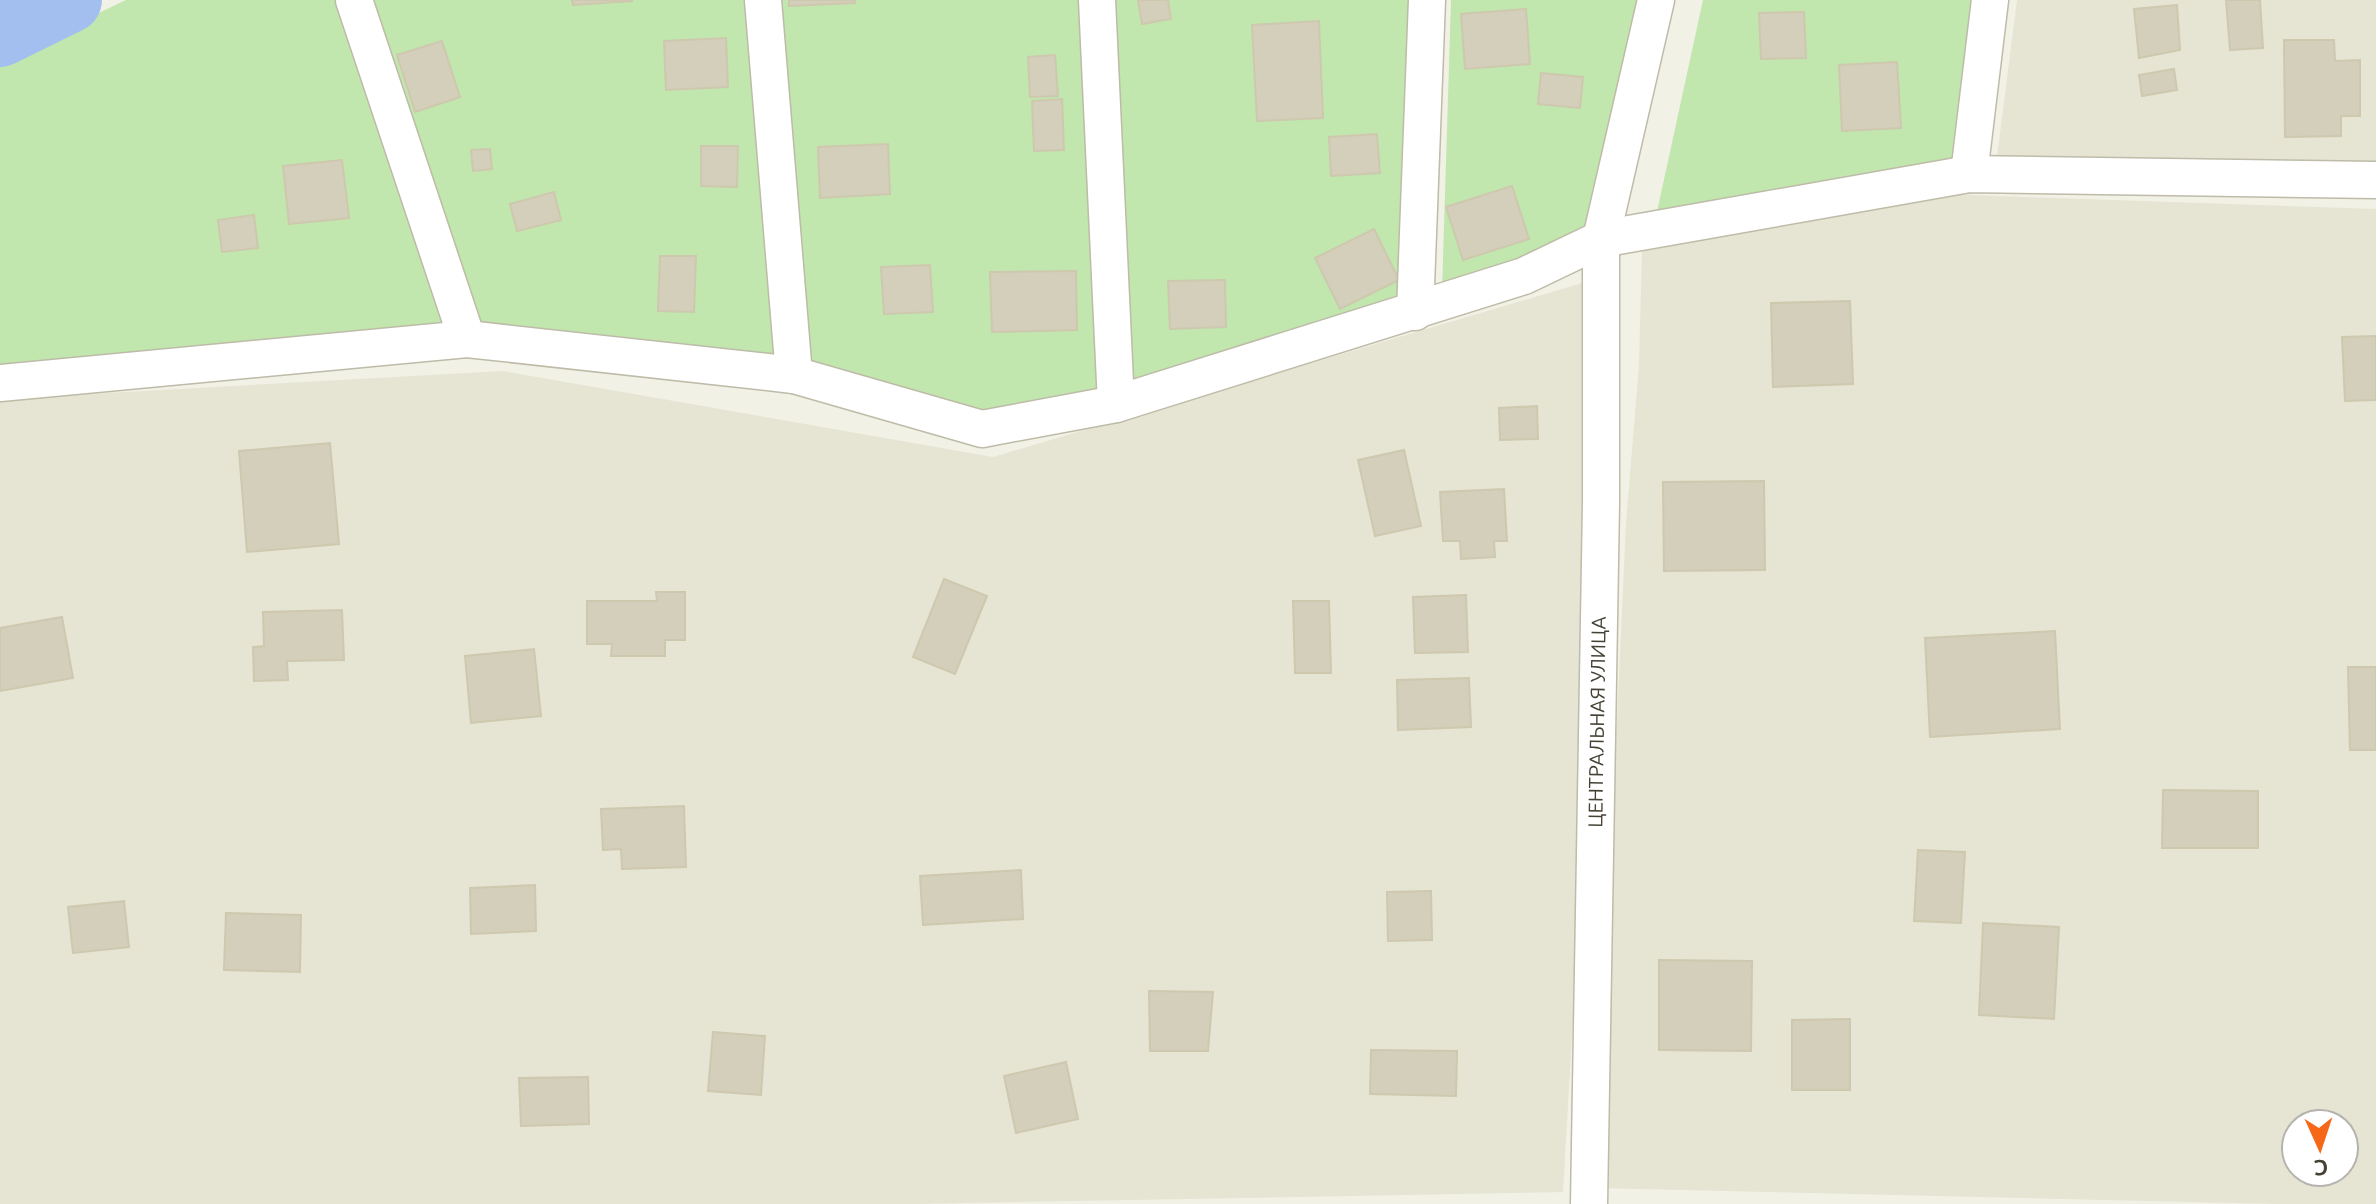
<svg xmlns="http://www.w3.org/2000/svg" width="2376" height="1204" font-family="Ubuntu,sans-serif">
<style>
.residential{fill:#e6e4d3;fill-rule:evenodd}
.green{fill:#c1e6ae}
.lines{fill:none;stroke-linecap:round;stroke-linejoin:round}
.river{stroke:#a2bfef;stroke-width:66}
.building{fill:#d4cfbb;stroke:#cec8ae;stroke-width:2}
.minor-casing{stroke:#bebba8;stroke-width:39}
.minor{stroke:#fff;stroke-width:36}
.labels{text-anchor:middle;stroke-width:6;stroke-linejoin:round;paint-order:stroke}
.street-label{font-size:20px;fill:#454235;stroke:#fff}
</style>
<rect width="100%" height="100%" fill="#f2f1e5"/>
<!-- residential -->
<g class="residential">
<path d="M 0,0 L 60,0 L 0,32 Z"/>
<path d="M 2017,0 L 2376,0 L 2376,165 L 1997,157 Z"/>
<path d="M 1906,193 L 2376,209 L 2376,1204 L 2277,1204 L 1596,1188 L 1626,523 L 1639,365 L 1642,250 ZM 2296,1124 L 2344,1124 L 2344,1172 L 2296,1172 Z"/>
<path d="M 1599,278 L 1582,858 L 1563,1192 L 914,1204 L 0,1204 L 0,399 L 503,371 L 993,457 Z"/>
</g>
<!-- green -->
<g class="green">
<path d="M 126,0 L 335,0 L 452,329 L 0,370 L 0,60 Z"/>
<path d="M 365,0 L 752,0 L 782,364 L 476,328 Z"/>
<path d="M 778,0 L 1083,0 L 1099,394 L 982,415 L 804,367 Z"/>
<path d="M 1109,0 L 1421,0 L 1412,295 L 1126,388 Z"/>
<path d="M 1451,0 L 1673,0 L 1623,229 L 1442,291 Z"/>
<path d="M 1703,0 L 1999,0 L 1981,162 L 1655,221 Z"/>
</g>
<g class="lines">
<!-- river -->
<path class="river" d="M 0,34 L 69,0"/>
</g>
<!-- building -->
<g class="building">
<path d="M 572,0 L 632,0 L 632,1 L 573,5 Z"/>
<path d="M 789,0 L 855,0 L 855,3 L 789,6 Z"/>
<path d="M 1138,0 L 1168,0 L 1171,19 L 1142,24 Z"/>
<path d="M 2226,0 L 2260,0 L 2263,48 L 2230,50 Z"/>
<path d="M 2177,5 L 2180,50 L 2139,58 L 2134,9 Z"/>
<path d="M 1526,9 L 1530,64 L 1465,69 L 1461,14 Z"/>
<path d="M 1804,12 L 1806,58 L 1761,59 L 1759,13 Z"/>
<path d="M 1319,21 L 1323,118 L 1257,121 L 1252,25 Z"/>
<path d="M 726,38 L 728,87 L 666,90 L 664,41 Z"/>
<path d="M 2284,40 L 2334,40 L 2335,61 L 2360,60 L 2360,116 L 2341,116 L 2341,136 L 2285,137 Z"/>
<path d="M 442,41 L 460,97 L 415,112 L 397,55 Z"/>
<path d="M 1055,55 L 1058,96 L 1030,97 L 1028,57 Z"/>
<path d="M 1897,62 L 1901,128 L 1842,131 L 1839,65 Z"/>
<path d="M 2174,69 L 2177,90 L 2142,96 L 2139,75 Z"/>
<path d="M 1541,73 L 1583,77 L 1580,108 L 1538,104 Z"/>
<path d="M 1062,99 L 1064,150 L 1034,151 L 1032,101 Z"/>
<path d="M 1377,134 L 1380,173 L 1331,176 L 1329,137 Z"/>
<path d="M 888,144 L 890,194 L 820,198 L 818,147 Z"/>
<path d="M 701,146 L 738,146 L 737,187 L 701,186 Z"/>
<path d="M 490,149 L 492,169 L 473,171 L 471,150 Z"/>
<path d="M 342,160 L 349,218 L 289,224 L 283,166 Z"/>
<path d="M 1512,186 L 1529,239 L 1463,260 L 1446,207 Z"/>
<path d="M 554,192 L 561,220 L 517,231 L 510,204 Z"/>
<path d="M 254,215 L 258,248 L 222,252 L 218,220 Z"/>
<path d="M 1374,229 L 1399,280 L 1340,309 L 1315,258 Z"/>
<path d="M 660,256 L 696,256 L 694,312 L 658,311 Z"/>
<path d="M 930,265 L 933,312 L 884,314 L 881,267 Z"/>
<path d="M 1076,271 L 1077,330 L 992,332 L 990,272 Z"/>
<path d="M 1225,280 L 1226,327 L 1170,329 L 1168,281 Z"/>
<path d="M 1850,301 L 1853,384 L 1773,387 L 1771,303 Z"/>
<path d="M 2376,336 L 2376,400 L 2345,401 L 2342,337 Z"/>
<path d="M 1537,406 L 1538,439 L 1500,440 L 1499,408 Z"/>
<path d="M 330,443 L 339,544 L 247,552 L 239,451 Z"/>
<path d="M 1404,450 L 1421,526 L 1375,536 L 1358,460 Z"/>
<path d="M 1764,481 L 1765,570 L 1664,571 L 1663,482 Z"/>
<path d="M 1504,489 L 1507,541 L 1494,541 L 1495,557 L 1461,559 L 1460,541 L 1443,541 L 1440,492 Z"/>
<path d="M 944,579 L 987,596 L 955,674 L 913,657 Z"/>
<path d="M 656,592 L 685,592 L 685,640 L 665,640 L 665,656 L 611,656 L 612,644 L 587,644 L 587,601 L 657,601 Z"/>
<path d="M 1466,595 L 1468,652 L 1415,653 L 1413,597 Z"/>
<path d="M 1293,601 L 1329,601 L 1331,673 L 1295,673 Z"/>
<path d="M 342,610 L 344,660 L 287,661 L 288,680 L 254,681 L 253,647 L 264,646 L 263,612 Z"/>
<path d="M 62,617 L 73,678 L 0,691 L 0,628 Z"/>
<path d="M 2055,631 L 2060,729 L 1930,737 L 1925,638 Z"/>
<path d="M 534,649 L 541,716 L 471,723 L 465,656 Z"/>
<path d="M 2348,667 L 2376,667 L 2376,750 L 2350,750 Z"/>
<path d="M 1469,678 L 1471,727 L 1398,730 L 1397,680 Z"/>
<path d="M 2163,790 L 2258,791 L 2258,848 L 2162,848 Z"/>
<path d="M 684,806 L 686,867 L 622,869 L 621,849 L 603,850 L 601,809 Z"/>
<path d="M 1918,850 L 1965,852 L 1961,923 L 1914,921 Z"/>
<path d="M 1021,870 L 1023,919 L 923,925 L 920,876 Z"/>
<path d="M 535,885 L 536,931 L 471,934 L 470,888 Z"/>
<path d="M 1431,891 L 1432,940 L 1388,941 L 1387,892 Z"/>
<path d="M 124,901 L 129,947 L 73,953 L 68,907 Z"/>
<path d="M 226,913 L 301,915 L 300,972 L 224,970 Z"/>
<path d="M 1983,923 L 2059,927 L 2054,1019 L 1979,1015 Z"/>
<path d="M 1659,960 L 1752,961 L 1751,1051 L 1659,1050 Z"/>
<path d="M 1149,991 L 1213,992 L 1208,1051 L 1150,1051 Z"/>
<path d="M 1850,1019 L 1850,1090 L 1792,1090 L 1792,1020 Z"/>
<path d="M 713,1032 L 765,1036 L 761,1095 L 708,1091 Z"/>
<path d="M 1371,1050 L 1457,1051 L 1456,1096 L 1370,1094 Z"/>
<path d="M 1066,1062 L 1078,1119 L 1016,1133 L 1004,1076 Z"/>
<path d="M 588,1077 L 589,1124 L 521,1126 L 519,1078 Z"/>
</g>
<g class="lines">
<defs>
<g id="minor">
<path d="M 354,0 L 467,339"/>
<path d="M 763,0 L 794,375"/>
<path d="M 1097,0 L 1116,404"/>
<path d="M 1969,174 L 1990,0"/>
<path d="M 1415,312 L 1427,0"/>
<path d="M 0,383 L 467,339 L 794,375 L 982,429 L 1116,404 L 1524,276 L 1601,239 L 1969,174 L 2376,180"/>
<path d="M 1589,1204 L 1601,503 L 1601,239 L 1656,0"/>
</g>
</defs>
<!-- minor casing -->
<use href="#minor" class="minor-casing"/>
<!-- minor -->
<use href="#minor" class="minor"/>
</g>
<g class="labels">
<!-- street labels -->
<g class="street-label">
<text transform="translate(1597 722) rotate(-89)" y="7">ЦЕНТРАЛЬНАЯ УЛИЦА</text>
</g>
</g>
<!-- north arrow -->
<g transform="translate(2320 1148) rotate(177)"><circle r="38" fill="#ffffff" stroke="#b5b3ae" stroke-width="2"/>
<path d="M0-6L14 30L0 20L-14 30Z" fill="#f76718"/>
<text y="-12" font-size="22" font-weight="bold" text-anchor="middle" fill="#454235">С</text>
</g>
</svg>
